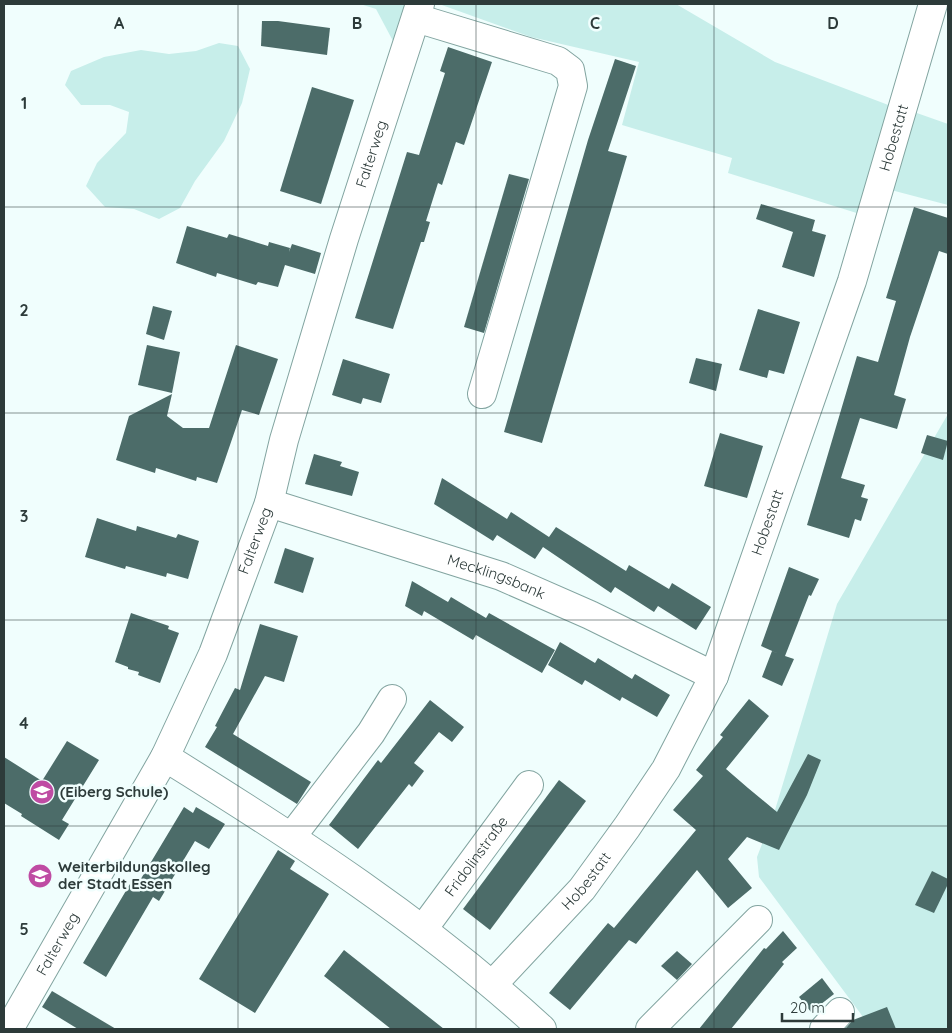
<svg xmlns="http://www.w3.org/2000/svg" width="952" height="1033" font-family="Quicksand,sans-serif">
<style>
.green{fill:#c7eeea}
.building{fill:#4c6c69}
.lines{fill:none;stroke-linecap:round;stroke-linejoin:round}
.minor-casing{stroke:#82a4a0;stroke-width:30}
.minor{stroke:#fff;stroke-width:28}
.grid{fill:none;stroke:#2d3b3a;stroke-width:1;stroke-opacity:0.55}
.labels{text-anchor:middle;stroke-width:5;stroke-linejoin:round;paint-order:stroke}
.street-label{font-size:15px;fill:#2d3b3a;stroke:#f0fefd}
.poi-label{font-size:15px;font-weight:bold;fill:#2d3b3a;stroke:#f0fefd;text-anchor:start}
.grid-label{font-size:16px;text-anchor:middle;font-weight:bold;fill:#2d3b3a;stroke:#f0fefd;stroke-width:5;stroke-linejoin:round;paint-order:stroke}
</style>
<rect width="100%" height="100%" fill="#f0fefd"/>
<!-- green -->
<g class="green">
<path d="M 360,4 L 405,4 L 393,41 L 376,9 Z"/>
<path d="M 439,4 L 676,4 L 775,62 L 891,106 L 863,215 L 728,173 L 732,158 L 622,125 L 639,62 L 531,37 Z"/>
<path d="M 219,43 L 238,46 L 250,69 L 242,103 L 224,141 L 195,181 L 180,208 L 159,219 L 134,209 L 105,207 L 86,186 L 97,163 L 126,133 L 129,112 L 110,105 L 81,105 L 65,85 L 71,71 L 104,57 L 141,50 L 169,54 L 196,51 Z"/>
<path d="M 914,112 L 948,124 L 948,205 L 891,190 Z"/>
<path d="M 948,414 L 948,1029 L 872,1029 L 759,877 L 757,857 L 775,810 L 837,604 Z"/>
</g>
<!-- building -->
<g class="building">
<path d="M 262,21 L 278,21 L 330,28 L 327,55 L 261,46 Z"/>
<path d="M 448,47 L 492,62 L 464,145 L 456,142 L 442,185 L 438,183 L 426,221 L 430,222 L 424,242 L 421,242 L 393,329 L 355,318 L 407,152 L 419,155 L 445,73 L 440,71 Z"/>
<path d="M 615,59 L 636,66 L 608,151 L 627,156 L 542,443 L 504,432 L 588,140 Z"/>
<path d="M 312,87 L 354,100 L 321,204 L 280,191 Z"/>
<path d="M 509,174 L 529,179 L 484,333 L 464,327 Z"/>
<path d="M 761,204 L 815,220 L 812,231 L 826,235 L 814,277 L 782,267 L 793,232 L 756,219 Z"/>
<path d="M 914,207 L 948,218 L 948,254 L 939,251 L 910,337 L 894,395 L 906,399 L 897,429 L 860,418 L 841,478 L 865,485 L 861,497 L 868,499 L 861,521 L 855,519 L 849,538 L 807,525 L 857,356 L 878,362 L 896,301 L 886,298 Z"/>
<path d="M 187,226 L 227,238 L 229,234 L 268,246 L 269,242 L 290,248 L 289,252 L 292,244 L 321,253 L 315,274 L 285,265 L 278,287 L 258,282 L 256,285 L 217,273 L 216,277 L 176,263 Z"/>
<path d="M 153,306 L 172,311 L 164,340 L 146,334 Z"/>
<path d="M 758,309 L 800,322 L 784,374 L 769,370 L 767,378 L 739,370 Z"/>
<path d="M 147,345 L 180,352 L 172,393 L 138,385 Z"/>
<path d="M 236,345 L 278,359 L 259,415 L 242,410 L 217,483 L 197,477 L 196,481 L 156,468 L 155,473 L 116,460 L 129,416 L 172,394 L 167,416 L 183,428 L 209,428 Z"/>
<path d="M 696,358 L 722,364 L 716,391 L 689,383 Z"/>
<path d="M 343,359 L 390,374 L 381,403 L 363,398 L 361,404 L 332,395 Z"/>
<path d="M 720,433 L 763,446 L 747,498 L 704,486 Z"/>
<path d="M 927,435 L 948,441 L 943,460 L 921,453 Z"/>
<path d="M 314,454 L 342,462 L 340,466 L 359,472 L 352,496 L 305,484 Z"/>
<path d="M 442,478 L 507,519 L 511,512 L 549,537 L 556,527 L 626,571 L 629,565 L 669,589 L 672,583 L 711,607 L 696,630 L 658,606 L 654,612 L 615,587 L 611,593 L 543,547 L 535,559 L 497,535 L 493,541 L 434,504 Z"/>
<path d="M 97,518 L 136,531 L 137,526 L 176,538 L 178,534 L 199,541 L 188,579 L 167,573 L 166,577 L 126,566 L 125,569 L 85,557 Z"/>
<path d="M 285,548 L 314,558 L 303,593 L 274,583 Z"/>
<path d="M 789,567 L 819,579 L 811,596 L 809,595 L 785,656 L 794,659 L 782,686 L 762,677 L 772,651 L 779,654 L 761,646 Z"/>
<path d="M 412,581 L 448,602 L 451,597 L 486,618 L 489,613 L 555,650 L 542,673 L 476,635 L 473,640 L 424,611 L 422,616 L 405,606 Z"/>
<path d="M 131,613 L 169,626 L 168,629 L 179,633 L 160,683 L 138,675 L 139,672 L 128,669 L 128,667 L 115,662 Z"/>
<path d="M 260,624 L 298,636 L 284,682 L 265,676 L 233,734 L 311,782 L 297,804 L 205,747 L 217,727 L 215,726 L 235,688 L 240,690 Z"/>
<path d="M 560,642 L 595,663 L 598,658 L 632,679 L 635,674 L 670,695 L 657,717 L 622,697 L 620,701 L 585,680 L 582,685 L 548,665 Z"/>
<path d="M 749,699 L 769,716 L 726,769 L 748,788 L 777,812 L 808,754 L 821,760 L 807,795 L 779,850 L 747,837 L 728,859 L 752,888 L 728,908 L 697,870 L 636,944 L 629,940 L 570,1010 L 549,993 L 608,923 L 614,928 L 696,830 L 673,810 L 703,776 L 696,770 L 723,737 L 720,735 Z"/>
<path d="M 430,700 L 464,727 L 452,742 L 439,732 L 414,763 L 424,771 L 412,787 L 409,784 L 358,849 L 329,825 L 378,760 L 381,763 Z"/>
<path d="M 67,741 L 99,760 L 62,820 L 69,824 L 59,840 L 21,816 L 22,814 L 4,803 L 4,757 L 42,781 Z"/>
<path d="M 559,780 L 586,801 L 490,930 L 463,909 Z"/>
<path d="M 184,807 L 193,813 L 196,807 L 225,824 L 209,849 L 195,841 L 159,901 L 153,897 L 106,977 L 83,963 L 130,884 L 136,887 Z"/>
<path d="M 278,850 L 295,861 L 290,869 L 329,894 L 255,1013 L 199,979 Z"/>
<path d="M 932,871 L 948,879 L 948,884 L 934,913 L 915,905 Z"/>
<path d="M 783,931 L 797,948 L 782,962 L 784,964 L 731,1029 L 699,1029 L 764,948 L 766,949 Z"/>
<path d="M 344,950 L 392,988 L 444,1029 L 391,1029 L 324,976 Z"/>
<path d="M 677,951 L 692,964 L 677,980 L 661,966 Z"/>
<path d="M 822,978 L 834,994 L 811,1012 L 799,997 Z"/>
<path d="M 52,991 L 116,1029 L 78,1029 L 42,1007 Z"/>
<path d="M 887,1007 L 896,1029 L 845,1029 L 853,1020 Z"/>
</g>
<g class="lines">
<defs>
<g id="minor">
<path d="M 416,18 L 558,61 L 570,70 L 573,86 L 482,394"/>
<path id="s1" d="M 269,503 L 501,576 L 590,615 L 714,676"/>
<path d="M 165,757 C 297,839 427,923 542,1029"/>
<path d="M 292,836 L 371,733 L 392,699"/>
<path id="s2" d="M 423,929 L 529,785"/>
<path id="s3" d="M 493,984 L 582,889 L 627,827 L 666,769 L 714,676 L 852,281 L 933,4"/>
<path id="s4" d="M 9,1029 L 165,757 L 213,654 L 269,503 L 284,440 L 344,239 L 420,4"/>
<path d="M 650,1029 L 758,920"/>
<path d="M 824,1029 L 840,1012"/>
</g>
</defs>
<!-- minor casing -->
<use href="#minor" class="minor-casing"/>
<!-- minor -->
<use href="#minor" class="minor"/>
</g>
<!-- grid -->
<path class="grid" d="M 238,4 L 238,1029M 476,4 L 476,1029M 714,4 L 714,1029M 4,207 L 948,207M 4,413 L 948,413M 4,620 L 948,620M 4,826 L 948,826"/>
<!-- icons -->
<defs>
<symbol id="school-disc" viewBox="-11 -11 22 22"><circle r="9.5" fill="#bf4ba3" stroke="#f0fefd"/><path d="M0-5L7-2L0 1L-7-2ZM-4 1L0 2.5L4 1V4Q0 6-4 4Z" fill="#fff"/></symbol>
</defs>
<g fill-rule="evenodd">
<use href="#school-disc" x="28" y="778" width="28" height="28"/>
<use href="#school-disc" x="26" y="862" width="28" height="28"/>
</g>
<g class="labels">
<!-- street labels -->
<g class="street-label">
<text dy="5" stroke="none"><textPath href="#s3" startOffset="949">Hobestatt</textPath></text>
<text dy="5" stroke="none"><textPath href="#s4" startOffset="952">Falterweg</textPath></text>
<text dy="5" stroke="none"><textPath href="#s3" startOffset="544">Hobestatt</textPath></text>
<text dy="5" stroke="none"><textPath href="#s4" startOffset="548">Falterweg</textPath></text>
<text dy="5" stroke="none"><textPath href="#s1" startOffset="239">Mecklingsbank</textPath></text>
<text dy="5" stroke="none"><textPath href="#s2" startOffset="90">Fridolinstraße</textPath></text>
<text dy="5" stroke="none"><textPath href="#s3" startOffset="139">Hobestatt</textPath></text>
<text dy="5" stroke="none"><textPath href="#s4" startOffset="98">Falterweg</textPath></text>
</g>
<!-- poi labels -->
<g class="poi-label">
<text x="60" y="797">(Eiberg Schule)</text>
<text x="58" y="872">Weiterbildungskolleg<tspan x="58" dy="17">der Stadt Essen</tspan></text>
</g>
</g>
<g class="grid-label">
<text x="119" y="29">A</text>
<text x="357" y="29">B</text>
<text x="595" y="29">C</text>
<text x="833" y="29">D</text>
<text x="24" y="109">1</text>
<text x="24" y="316">2</text>
<text x="24" y="522">3</text>
<text x="24" y="729">4</text>
<text x="24" y="935">5</text>
</g>
<!-- border -->
<rect width="952" height="1033" fill="none" stroke="#2d3b3a" stroke-width="10"/>
<!-- scale -->
<path d="M782 1013v8h71v-8" fill="none" stroke="#2d3b3a" stroke-width="2.5"/>
<text x="790" y="1013" font-size="15" fill="#2d3b3a" stroke="#f0fefd" stroke-width="4" paint-order="stroke">20 m</text>
</svg>
